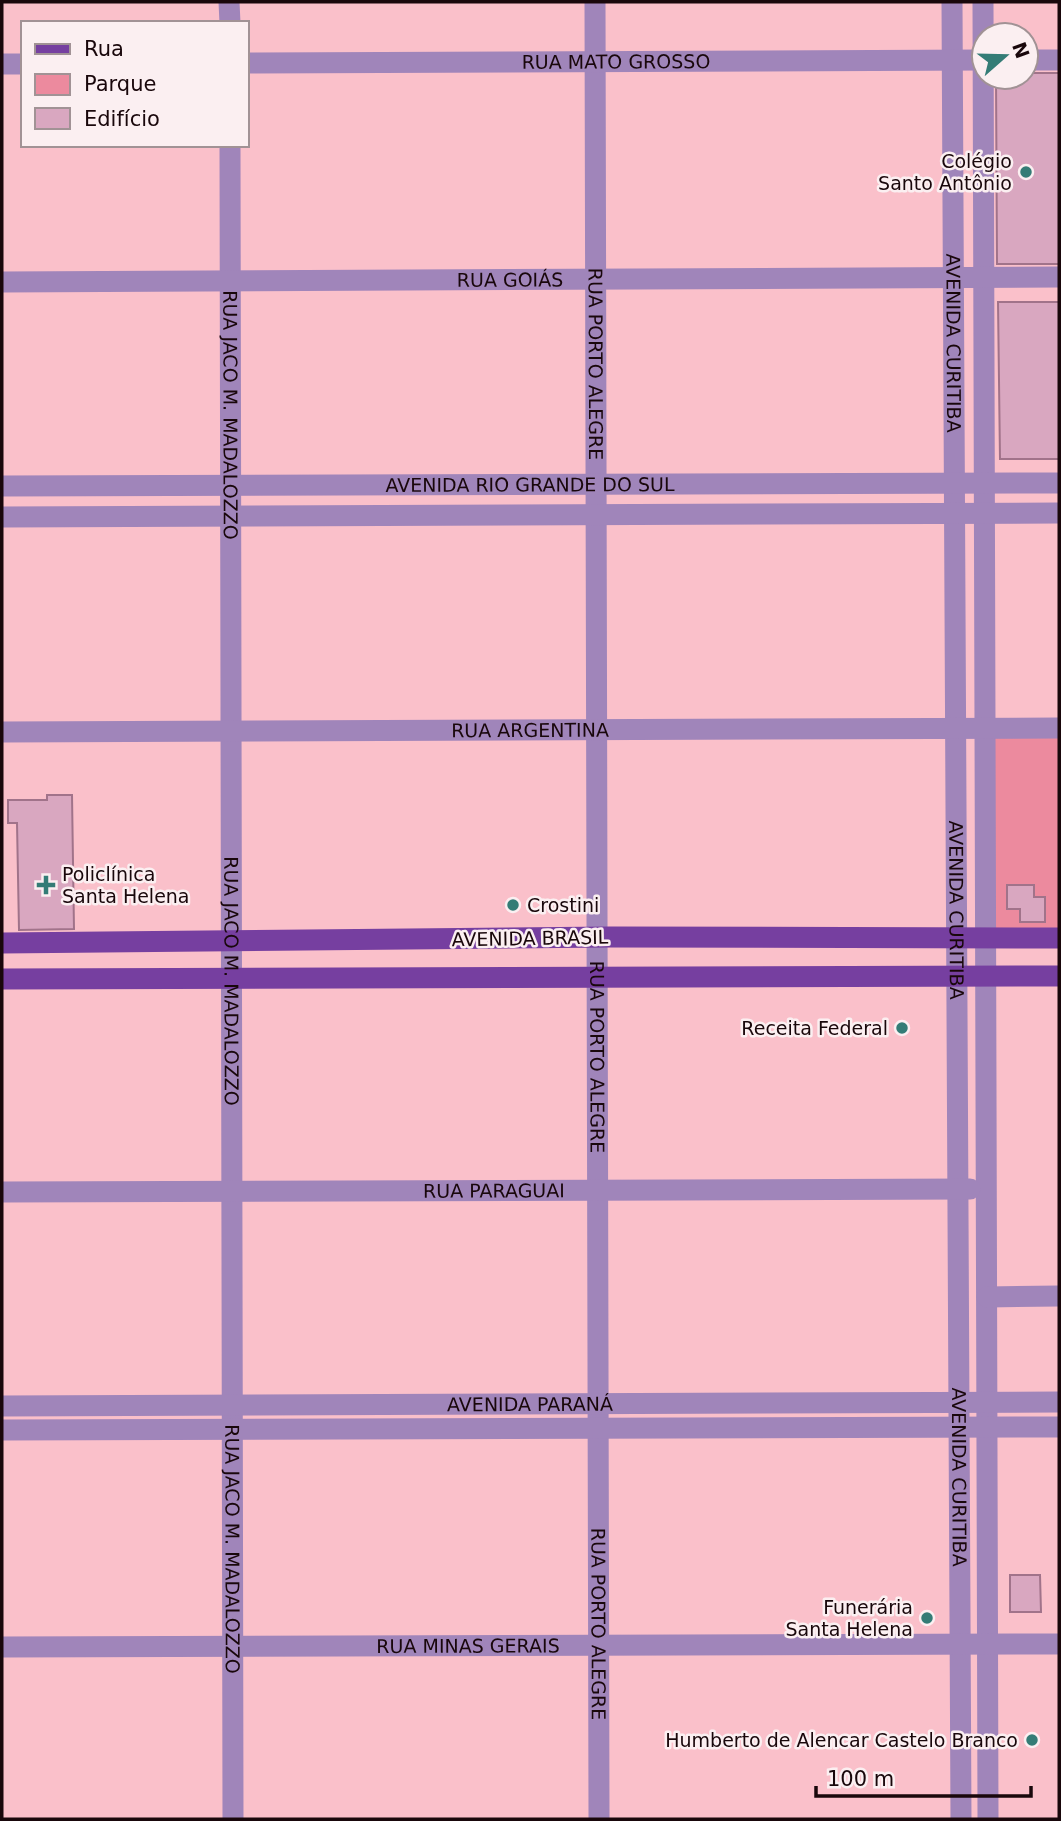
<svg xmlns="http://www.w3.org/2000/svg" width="1061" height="1821" font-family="'DejaVu Sans',sans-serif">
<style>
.green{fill:#ec8a9e}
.building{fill:#d9a7c0;stroke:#a1738a;stroke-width:2}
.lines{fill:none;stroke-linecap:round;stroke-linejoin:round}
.minor{stroke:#a085ba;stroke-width:21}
.major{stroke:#763fa0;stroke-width:21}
.poi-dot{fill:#347c76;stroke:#fbeff1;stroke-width:2.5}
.labels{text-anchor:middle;stroke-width:5;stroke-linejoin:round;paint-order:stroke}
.street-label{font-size:19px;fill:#19070b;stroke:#fbeff1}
.poi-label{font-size:19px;fill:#19070b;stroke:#fbeff1;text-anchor:end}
</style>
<rect width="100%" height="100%" fill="#fac0ca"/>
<!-- green -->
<rect class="green" x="990" y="733" width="69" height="201"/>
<!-- building -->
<g class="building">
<path d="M 1026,73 L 1059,73 L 1059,264 L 997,264 L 996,77 L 1026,77 Z"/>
<path d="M 998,302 L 1059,302 L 1059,459 L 1000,459 Z"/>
<path d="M 47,795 L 72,795 L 74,929 L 19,930 L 17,823 L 8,823 L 8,800 L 47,800 Z"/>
<path d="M 1007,885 L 1034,885 L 1034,897 L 1045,897 L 1045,922 L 1020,922 L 1020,909 L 1007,909 Z"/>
<path d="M 1010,1575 L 1040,1575 L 1041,1612 L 1010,1612 Z"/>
</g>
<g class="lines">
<!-- minor -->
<g class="minor">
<path d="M 229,2 L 230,23"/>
<path id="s1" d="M 595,2 L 599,1819"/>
<path id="s2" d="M 952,2 L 961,1819"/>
<path d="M 983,2 L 988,1819"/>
<path d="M 1026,60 L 1059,60"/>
<path id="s3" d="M 247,63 L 984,60"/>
<path d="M 2,64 L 23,64"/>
<path id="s4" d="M 230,145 L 233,1819"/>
<path id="s5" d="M 2,282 L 1059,277"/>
<path id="s6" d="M 2,486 L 1059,483"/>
<path d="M 2,517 L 1059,513"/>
<path id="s7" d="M 2,732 L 1059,728"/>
<path id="s8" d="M 2,1192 L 970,1189"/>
<path d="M 987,1297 L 1059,1296"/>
<path id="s9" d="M 2,1406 L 1059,1402"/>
<path d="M 2,1430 L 1059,1427"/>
<path id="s10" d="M 2,1647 L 1059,1644"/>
</g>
<!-- major -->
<g class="major">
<path d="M 2,943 L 610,937 L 1059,938"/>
<path d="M 2,979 L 1059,976"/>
</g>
</g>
<!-- markers -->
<g class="poi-dot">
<circle cx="1026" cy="172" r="7"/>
<path d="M42.5 874.5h7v7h7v7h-7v7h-7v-7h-7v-7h7z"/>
<circle cx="513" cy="905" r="7"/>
<circle cx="902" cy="1028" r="7"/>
<circle cx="927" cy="1618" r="7"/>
<circle cx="1032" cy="1740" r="7"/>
</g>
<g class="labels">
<!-- street labels -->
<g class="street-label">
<text dy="7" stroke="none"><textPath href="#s3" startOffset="369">RUA MATO GROSSO</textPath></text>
<text dy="7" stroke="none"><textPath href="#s5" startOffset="508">RUA GOIÁS</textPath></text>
<text dy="7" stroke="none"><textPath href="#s2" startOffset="341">AVENIDA CURITIBA</textPath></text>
<text dy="7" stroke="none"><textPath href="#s1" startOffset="362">RUA PORTO ALEGRE</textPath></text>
<text dy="7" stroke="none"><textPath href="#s4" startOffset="270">RUA JACO M. MADALOZZO</textPath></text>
<text dy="7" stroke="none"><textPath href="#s6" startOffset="528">AVENIDA RIO GRANDE DO SUL</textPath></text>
<text dy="7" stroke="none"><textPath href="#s7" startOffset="528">RUA ARGENTINA</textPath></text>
<text dy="7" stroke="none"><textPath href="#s2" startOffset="908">AVENIDA CURITIBA</textPath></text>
<text transform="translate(530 938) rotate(-1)" y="7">AVENIDA BRASIL</text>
<text dy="7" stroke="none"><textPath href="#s4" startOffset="836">RUA JACO M. MADALOZZO</textPath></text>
<text dy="7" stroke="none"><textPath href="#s1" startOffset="1055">RUA PORTO ALEGRE</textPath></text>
<text dy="7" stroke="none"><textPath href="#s8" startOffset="492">RUA PARAGUAI</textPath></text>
<text dy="7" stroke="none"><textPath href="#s9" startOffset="528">AVENIDA PARANÁ</textPath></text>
<text dy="7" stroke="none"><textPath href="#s2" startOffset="1475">AVENIDA CURITIBA</textPath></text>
<text dy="7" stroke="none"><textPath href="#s4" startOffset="1404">RUA JACO M. MADALOZZO</textPath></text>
<text dy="7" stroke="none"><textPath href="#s1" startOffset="1622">RUA PORTO ALEGRE</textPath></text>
<text dy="7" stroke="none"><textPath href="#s10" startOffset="466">RUA MINAS GERAIS</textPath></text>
</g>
<!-- poi labels -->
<g class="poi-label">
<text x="1012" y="168">Colégio<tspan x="1012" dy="22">Santo Antônio</tspan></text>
<text x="62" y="881" text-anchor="start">Policlínica<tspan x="62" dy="22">Santa Helena</tspan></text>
<text x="527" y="912" text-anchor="start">Crostini</text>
<text x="888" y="1035">Receita Federal</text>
<text x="913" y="1614">Funerária<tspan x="913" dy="22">Santa Helena</tspan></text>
<text x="1018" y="1747">Humberto de Alencar Castelo Branco</text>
</g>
</g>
<!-- border -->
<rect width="1061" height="1821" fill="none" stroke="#19070b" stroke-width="7"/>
<!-- legend -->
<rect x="21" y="21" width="228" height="126" fill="#fbeff1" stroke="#a19295" stroke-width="2"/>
<rect x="35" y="44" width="35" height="10" fill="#763fa0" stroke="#a19295" stroke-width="2"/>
<text x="84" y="56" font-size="21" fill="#19070b">Rua</text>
<rect x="35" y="74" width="35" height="21" fill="#ec8a9e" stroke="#a19295" stroke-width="2"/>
<text x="84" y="91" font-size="21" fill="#19070b">Parque</text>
<rect x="35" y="108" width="35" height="21" fill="#d9a7c0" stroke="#a19295" stroke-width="2"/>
<text x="84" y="126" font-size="21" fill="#19070b">Edifício</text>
<!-- north arrow -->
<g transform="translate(1005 56) rotate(70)"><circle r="33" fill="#fbeff1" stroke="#a19295" stroke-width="2"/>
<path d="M0-5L12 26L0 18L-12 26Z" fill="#347c76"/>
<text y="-10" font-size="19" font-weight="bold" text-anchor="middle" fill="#19070b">N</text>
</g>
<!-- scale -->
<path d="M816 1786v10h215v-10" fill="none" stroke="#19070b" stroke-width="3.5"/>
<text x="827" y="1786" font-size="21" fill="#19070b" stroke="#fbeff1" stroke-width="5" paint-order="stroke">100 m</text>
</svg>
